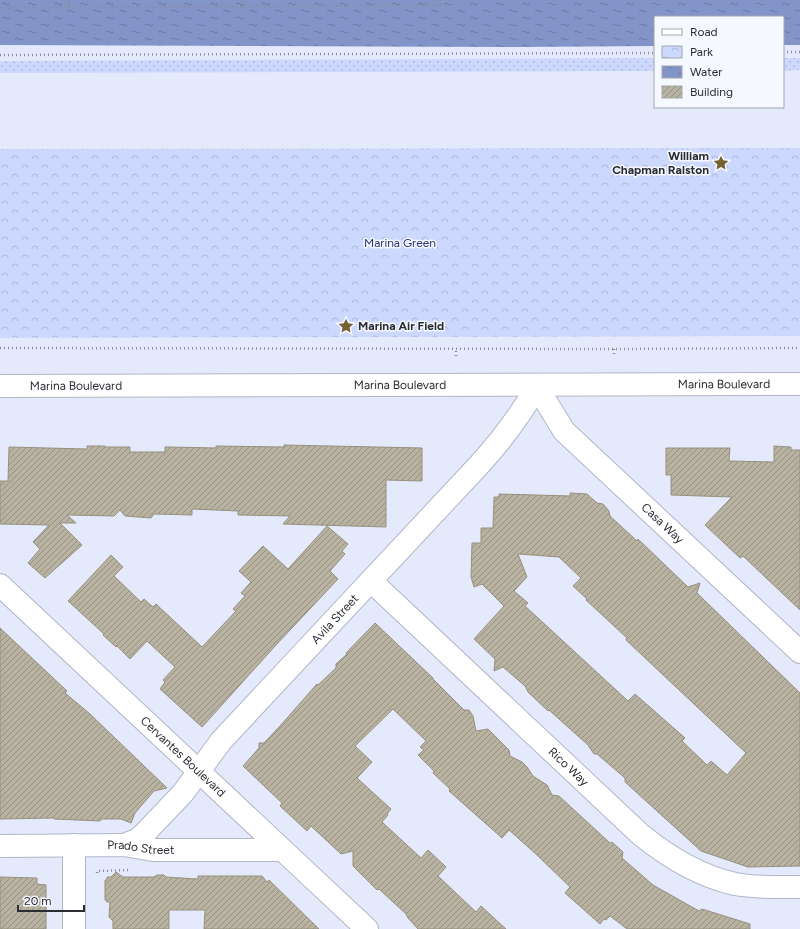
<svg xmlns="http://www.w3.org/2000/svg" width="800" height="929" font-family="Figtree,sans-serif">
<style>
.grass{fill:url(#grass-dots)}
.park{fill:url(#park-crowns)}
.water{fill:url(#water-ripples)}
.building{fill:url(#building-hatch);stroke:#96907f;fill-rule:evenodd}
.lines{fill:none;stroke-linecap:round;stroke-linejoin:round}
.minor-casing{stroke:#b0b6c7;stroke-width:24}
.major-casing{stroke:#b0b6c7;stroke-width:24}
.path{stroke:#898d99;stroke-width:2.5;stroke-dasharray:1 3;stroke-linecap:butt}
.minor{stroke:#fff;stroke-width:22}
.major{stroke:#fff;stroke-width:22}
.labels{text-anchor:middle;stroke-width:3;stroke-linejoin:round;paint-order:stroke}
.poi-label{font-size:12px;font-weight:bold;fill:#292c32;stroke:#f5f8ff;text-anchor:end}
.park-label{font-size:12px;fill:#283575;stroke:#f5f8ff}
.street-label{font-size:12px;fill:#292c32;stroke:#f5f8ff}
</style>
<defs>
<pattern id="grass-dots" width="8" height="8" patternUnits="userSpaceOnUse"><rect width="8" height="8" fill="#ccd8fd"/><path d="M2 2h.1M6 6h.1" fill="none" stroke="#afbad9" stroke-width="1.8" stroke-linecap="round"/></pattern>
<pattern id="park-crowns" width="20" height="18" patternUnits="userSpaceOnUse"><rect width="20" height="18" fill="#ccd8fd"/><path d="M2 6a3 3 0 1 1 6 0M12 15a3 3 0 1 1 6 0" fill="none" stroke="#afbad9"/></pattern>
<pattern id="water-ripples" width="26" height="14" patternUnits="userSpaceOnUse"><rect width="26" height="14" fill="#8394c8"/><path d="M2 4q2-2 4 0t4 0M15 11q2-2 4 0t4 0" fill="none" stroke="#6b79a3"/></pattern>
<pattern id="building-hatch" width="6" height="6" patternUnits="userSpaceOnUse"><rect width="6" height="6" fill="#b8b2a1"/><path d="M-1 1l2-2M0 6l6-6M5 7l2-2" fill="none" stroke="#969184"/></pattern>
</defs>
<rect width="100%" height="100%" fill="#e4eafc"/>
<!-- grass -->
<g class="grass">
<path d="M 655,58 L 655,71 L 0,73 L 0,61 Z"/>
<path d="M 783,58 L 800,58 L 800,70 L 783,71 Z"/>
</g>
<!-- park -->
<path class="park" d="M 800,148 L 800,336 L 0,338 L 0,149 Z"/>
<!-- water -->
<path class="water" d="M 0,0 L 800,0 L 800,45 L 783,45 L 783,17 L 655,17 L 655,46 L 514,47 L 0,45 Z"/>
<!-- building -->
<g class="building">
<path d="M 284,445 L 422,448 L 422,481 L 386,480 L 386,527 L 283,524 L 290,516 L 238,515 L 238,511 L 192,509 L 192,515 L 154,514 L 151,518 L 125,516 L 120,510 L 114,516 L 67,515 L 76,523 L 60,523 L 82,545 L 45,578 L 28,563 L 40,549 L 33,542 L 49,525 L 0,524 L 0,481 L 8,481 L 9,447 L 87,449 L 87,446 L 105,446 L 105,447 L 130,447 L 130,452 L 165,452 L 165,447 L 169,447 L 216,448 L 216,446 L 284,447 Z"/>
<path d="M 774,446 L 791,447 L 791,450 L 800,450 L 800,610 L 743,556 L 740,558 L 705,525 L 732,497 L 671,495 L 671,475 L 666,475 L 666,448 L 730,448 L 729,461 L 774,462 Z"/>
<path d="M 570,493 L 587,494 L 597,503 L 603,504 L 609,511 L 610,516 L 637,541 L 638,539 L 688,587 L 700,583 L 697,593 L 800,693 L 800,866 L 748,867 L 701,851 L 625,782 L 625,778 L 597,754 L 594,754 L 588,745 L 549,710 L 548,711 L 528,692 L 525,686 L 503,667 L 494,671 L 495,659 L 474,639 L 504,606 L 482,584 L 474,587 L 471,577 L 472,543 L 481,543 L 481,528 L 493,528 L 494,497 L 499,497 L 499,494 L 570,496 ZM 518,554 L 559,557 L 581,578 L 573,586 L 587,599 L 586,600 L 627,638 L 626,640 L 746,753 L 727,775 L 711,761 L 707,765 L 682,741 L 685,738 L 635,694 L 628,701 L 525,606 L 528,603 L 514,591 L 527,577 Z"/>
<path d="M 327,526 L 348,544 L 342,551 L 345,554 L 330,571 L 338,579 L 276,645 L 202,727 L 160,689 L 165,682 L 163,680 L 175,667 L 147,641 L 130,659 L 117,646 L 116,647 L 103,635 L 104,634 L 68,601 L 111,555 L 123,567 L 114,576 L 141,602 L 144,599 L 153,607 L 156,604 L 202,647 L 236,611 L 233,609 L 245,596 L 241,593 L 251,582 L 239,571 L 263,546 L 288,569 Z"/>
<path d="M 375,623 L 433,678 L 433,679 L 464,710 L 469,710 L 473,716 L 476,731 L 488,729 L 509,750 L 510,756 L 522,762 L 527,767 L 533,776 L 547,785 L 552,795 L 559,796 L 610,843 L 612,842 L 623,852 L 622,858 L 653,885 L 699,911 L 702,909 L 750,924 L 750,929 L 627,929 L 610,916 L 606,920 L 604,919 L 600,924 L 565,893 L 570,887 L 537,855 L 509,830 L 502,838 L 449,791 L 450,789 L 433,773 L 434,771 L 418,755 L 424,750 L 420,747 L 426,741 L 393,709 L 355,746 L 372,762 L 357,778 L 391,809 L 387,814 L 388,815 L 382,822 L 421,858 L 428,850 L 446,867 L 438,876 L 476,912 L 481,906 L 506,929 L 418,929 L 408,918 L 406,914 L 379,889 L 377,890 L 353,866 L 353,851 L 341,854 L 311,826 L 307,831 L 280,806 L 282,803 L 243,766 L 259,748 L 259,743 L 264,743 L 280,726 L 317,684 L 318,685 L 336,668 L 336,664 L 347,654 L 346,653 Z"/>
<path d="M 0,628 L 67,691 L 65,693 L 90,714 L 167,788 L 154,791 L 135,813 L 131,823 L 121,819 L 102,819 L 100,821 L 54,819 L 54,818 L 0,819 Z"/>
<path d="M 116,872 L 123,877 L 154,877 L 157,875 L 164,875 L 166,877 L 198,879 L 198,876 L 262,876 L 267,882 L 269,880 L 319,929 L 204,929 L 205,910 L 169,910 L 169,929 L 113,929 L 113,921 L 109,917 L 110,902 L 107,902 L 106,900 L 105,900 L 105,880 L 107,880 L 107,877 L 111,877 Z"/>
<path d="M 0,877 L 37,878 L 37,884 L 46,885 L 46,929 L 0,929 Z"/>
</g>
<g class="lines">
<defs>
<g id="minor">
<path id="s1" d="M 538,385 L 545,400 L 564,431 L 800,652"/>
<path id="s2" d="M 371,581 L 640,834 C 668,857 699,876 735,884 C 756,888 778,887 800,887"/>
<path id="s3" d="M 0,585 L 367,929"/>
<path d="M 74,845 L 74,929"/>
<path id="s4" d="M 124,845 L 137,840 L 143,835 L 183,793 L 221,741 L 479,465 C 501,441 521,414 538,385"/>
<path id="s5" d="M 0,846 L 124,845 L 153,850 L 282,850"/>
</g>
<g id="major">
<path id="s6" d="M 0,386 L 800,384"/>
</g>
</defs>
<!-- minor casing -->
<use href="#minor" class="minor-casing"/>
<!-- major casing -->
<use href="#major" class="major-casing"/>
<!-- path -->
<g class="path">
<path d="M 69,0 L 69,7"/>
<path d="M 243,6 L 243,0"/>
<path d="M 0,8 L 440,5 L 440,0"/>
<path d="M 783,52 L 800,52"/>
<path d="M 0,55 L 655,53"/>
<path d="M 0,348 L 614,349 L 800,348"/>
<path d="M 614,349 L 614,356"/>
<path d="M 456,356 L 456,349"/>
<path d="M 97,873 L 97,871 L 130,870"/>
</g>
<!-- minor -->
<use href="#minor" class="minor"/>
<!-- major -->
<use href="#major" class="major"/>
</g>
<!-- icons -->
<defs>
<symbol id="sight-bare" viewBox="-9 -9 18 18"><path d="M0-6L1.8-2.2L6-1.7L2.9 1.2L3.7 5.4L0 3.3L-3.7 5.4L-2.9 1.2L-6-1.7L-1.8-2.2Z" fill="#746230" stroke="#f5f8ff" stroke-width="2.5" paint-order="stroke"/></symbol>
</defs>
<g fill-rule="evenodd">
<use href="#sight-bare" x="710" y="152" width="22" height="22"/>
<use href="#sight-bare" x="335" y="315" width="22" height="22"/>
</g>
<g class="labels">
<!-- poi labels -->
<g class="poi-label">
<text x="709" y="160">William<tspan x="709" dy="14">Chapman Ralston</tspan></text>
<text x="358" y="330" text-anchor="start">Marina Air Field</text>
</g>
<!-- park labels -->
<g class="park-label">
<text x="400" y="247">Marina Green</text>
</g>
<!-- street labels -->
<g class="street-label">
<text dy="4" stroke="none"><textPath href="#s6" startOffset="724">Marina Boulevard</textPath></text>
<text dy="4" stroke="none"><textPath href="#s6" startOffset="400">Marina Boulevard</textPath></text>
<text dy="4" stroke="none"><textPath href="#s6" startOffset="76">Marina Boulevard</textPath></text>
<text dy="4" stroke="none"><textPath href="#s1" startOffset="188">Casa Way</textPath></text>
<text dy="4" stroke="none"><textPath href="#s4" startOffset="311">Avila Street</textPath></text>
<text dy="4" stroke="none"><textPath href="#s3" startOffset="251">Cervantes Boulevard</textPath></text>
<text dy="4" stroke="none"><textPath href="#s2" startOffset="271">Rico Way</textPath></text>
<text dy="4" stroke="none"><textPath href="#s5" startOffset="141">Prado Street</textPath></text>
</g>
</g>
<!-- legend -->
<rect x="654" y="16" width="130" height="92" fill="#f5f8ff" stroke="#a3a6ad"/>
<rect x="662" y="29" width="20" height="6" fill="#ffffff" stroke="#a3a6ad"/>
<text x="690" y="36" font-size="12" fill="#292c32">Road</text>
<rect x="662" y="46" width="20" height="12" fill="url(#park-crowns)" stroke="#a3a6ad"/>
<text x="690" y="56" font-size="12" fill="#292c32">Park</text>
<rect x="662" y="66" width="20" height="12" fill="url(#water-ripples)" stroke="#a3a6ad"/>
<text x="690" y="76" font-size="12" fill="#292c32">Water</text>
<rect x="662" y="86" width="20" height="12" fill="url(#building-hatch)" stroke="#a3a6ad"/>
<text x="690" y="96" font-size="12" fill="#292c32">Building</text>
<!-- scale -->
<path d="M18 905v6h66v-6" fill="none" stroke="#292c32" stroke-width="2"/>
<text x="24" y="905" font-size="12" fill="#292c32" stroke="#f5f8ff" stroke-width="3" paint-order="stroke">20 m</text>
</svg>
